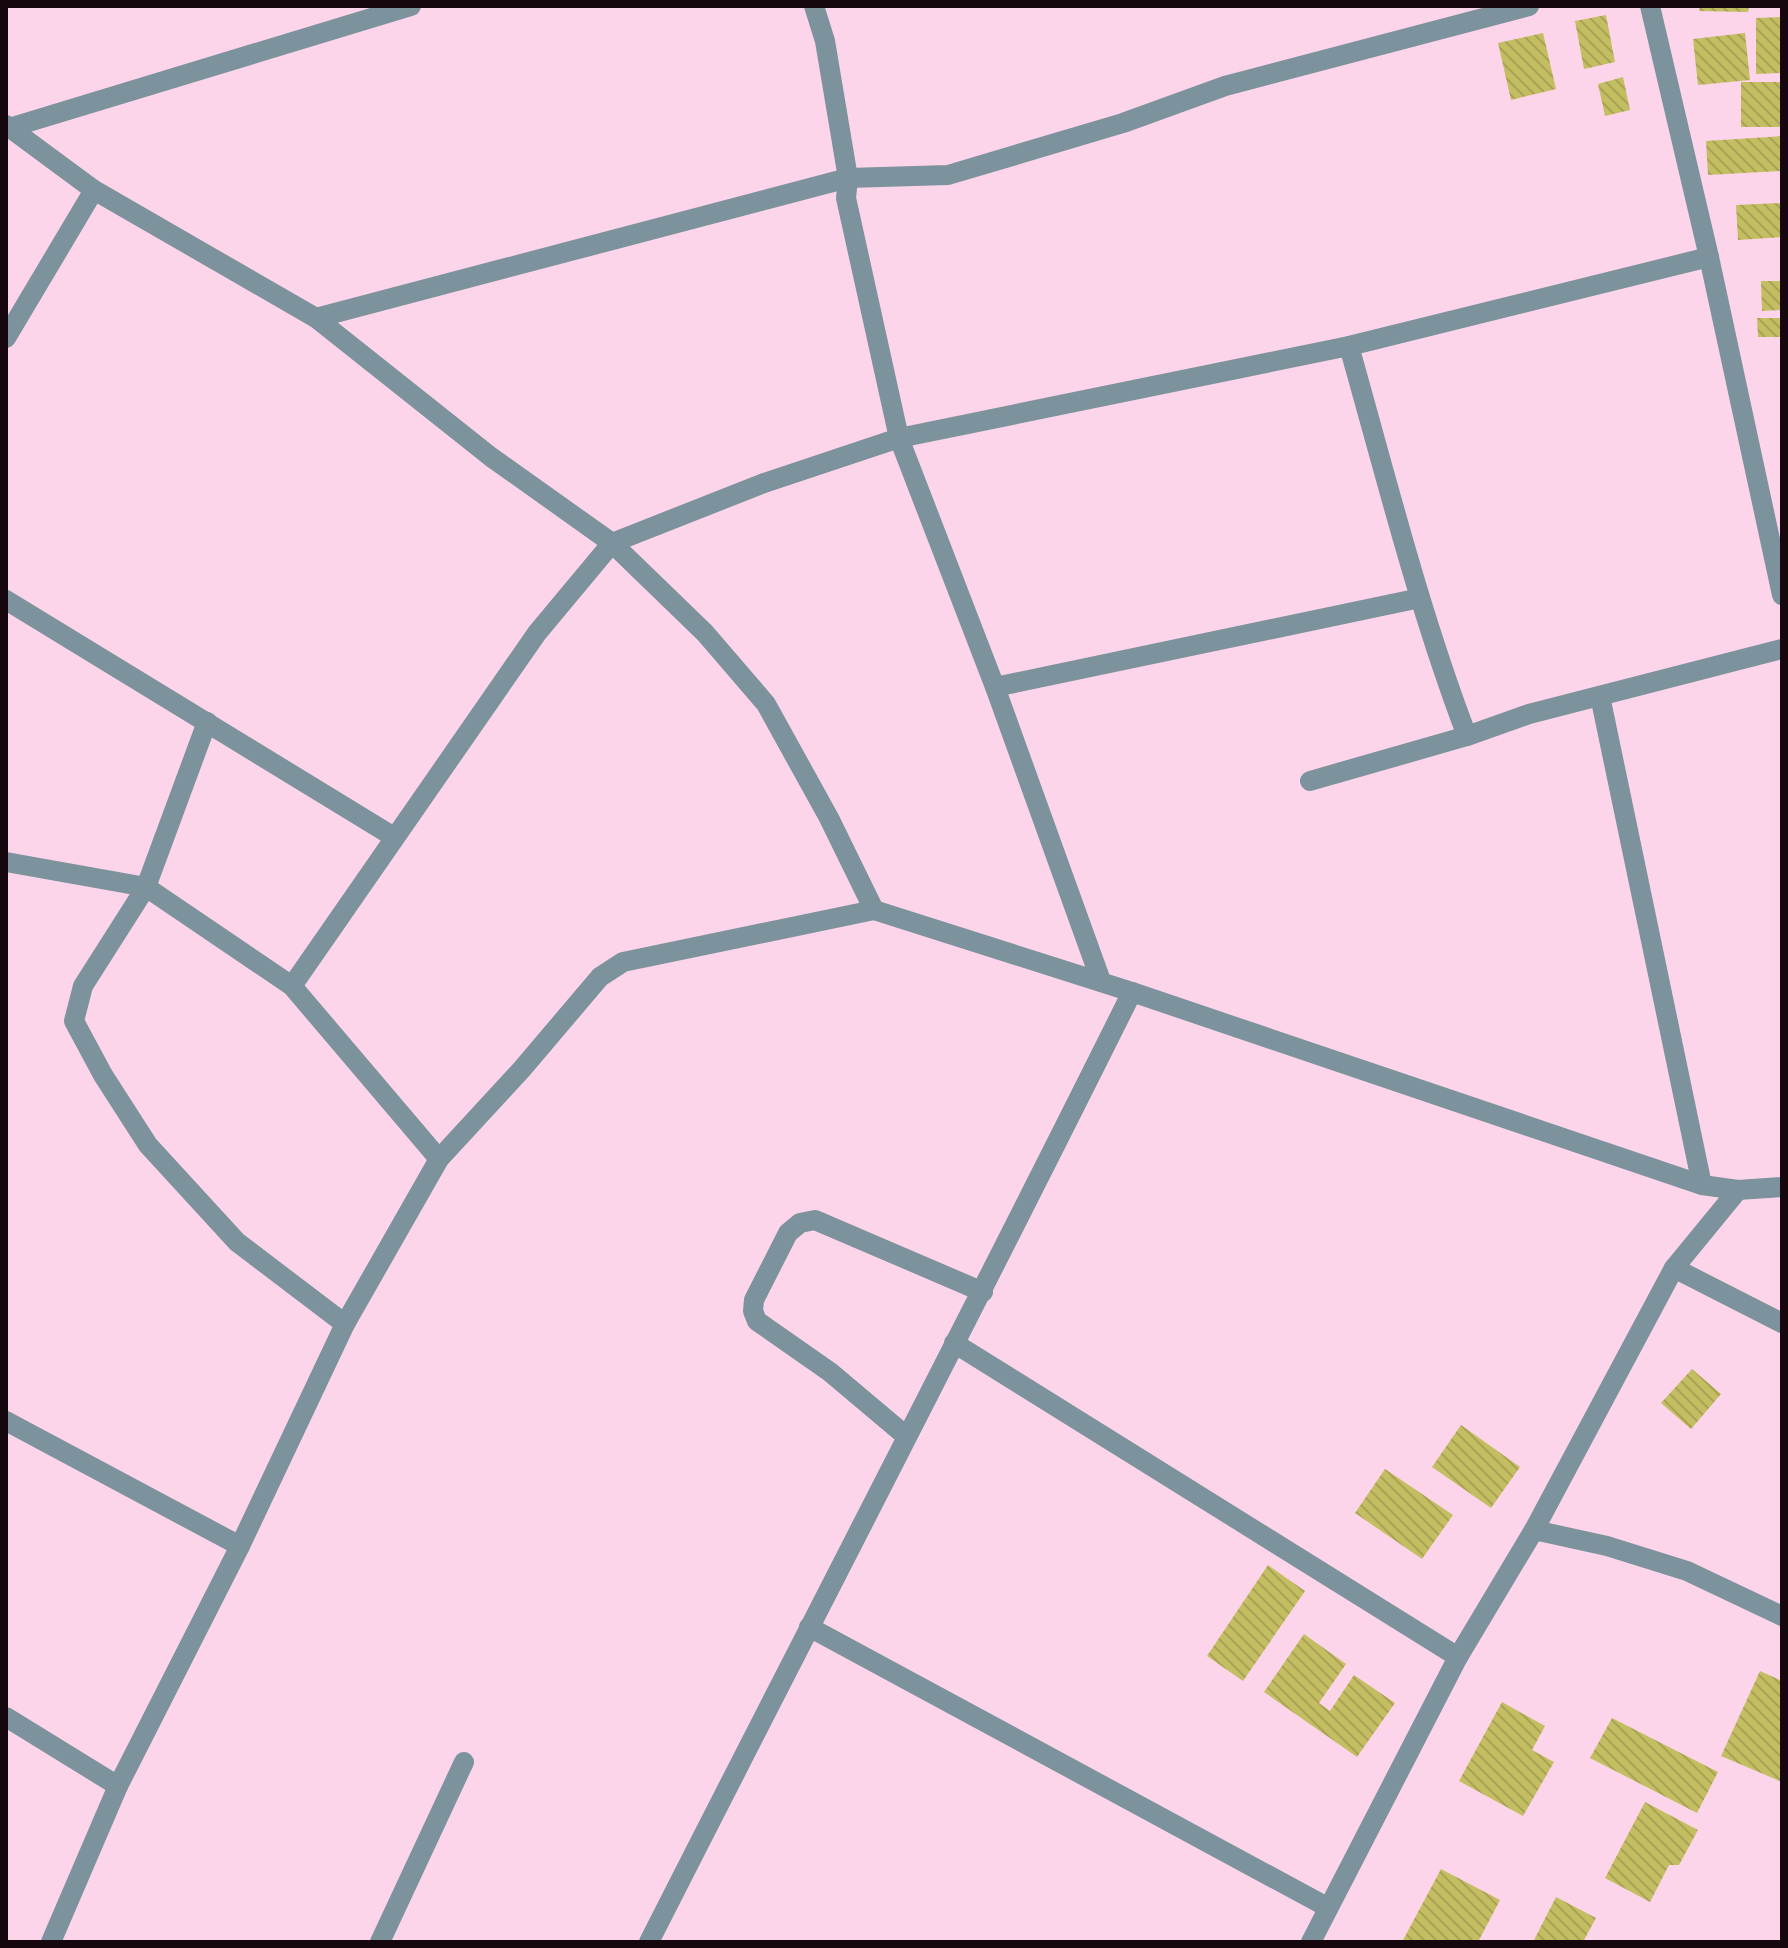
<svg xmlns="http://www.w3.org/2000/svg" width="1788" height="1948" font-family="Barlow,sans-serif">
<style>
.building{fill:url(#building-back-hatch)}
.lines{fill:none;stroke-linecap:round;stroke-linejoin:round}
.street{stroke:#7c929c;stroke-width:20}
</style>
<defs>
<pattern id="building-back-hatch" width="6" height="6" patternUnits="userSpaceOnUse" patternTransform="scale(2)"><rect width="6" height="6" fill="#c4be62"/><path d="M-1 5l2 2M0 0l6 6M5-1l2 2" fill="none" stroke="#a8a254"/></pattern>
</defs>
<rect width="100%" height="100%" fill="#fdd5ea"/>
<!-- building -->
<g class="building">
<path d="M 1700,6 L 1749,6 L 1748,12 L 1699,11 Z"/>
<path d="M 1606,15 L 1615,62 L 1584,69 L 1575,21 Z"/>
<path d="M 1782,17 L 1782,73 L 1756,74 L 1756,18 Z"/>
<path d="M 1543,33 L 1556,89 L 1511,100 L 1498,43 Z"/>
<path d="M 1745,33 L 1750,80 L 1698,85 L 1693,39 Z"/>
<path d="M 1623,77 L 1630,110 L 1605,116 L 1598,84 Z"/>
<rect x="1741" y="82" width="41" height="45"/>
<path d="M 1782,136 L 1782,171 L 1708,175 L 1706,141 Z"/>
<path d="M 1782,203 L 1782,237 L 1738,240 L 1736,205 Z"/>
<path d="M 1761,281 L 1782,281 L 1782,310 L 1762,311 Z"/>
<path d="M 1757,318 L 1782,318 L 1782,337 L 1758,337 Z"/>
<path d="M 1692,1369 L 1721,1394 L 1691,1429 L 1661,1403 Z"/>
<path d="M 1461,1425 L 1520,1467 L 1491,1508 L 1432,1467 Z"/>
<path d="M 1385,1469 L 1453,1515 L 1422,1559 L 1355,1513 Z"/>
<path d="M 1268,1565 L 1305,1591 L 1243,1681 L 1207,1656 Z"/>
<path d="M 1304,1634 L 1346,1664 L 1319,1703 L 1330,1711 L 1354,1675 L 1395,1703 L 1357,1757 L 1264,1692 Z"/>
<path d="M 1760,1671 L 1782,1681 L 1782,1782 L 1721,1756 Z"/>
<path d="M 1502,1702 L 1545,1726 L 1532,1750 L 1554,1762 L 1523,1816 L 1459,1781 Z"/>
<path d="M 1612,1718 L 1718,1772 L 1697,1813 L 1590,1758 Z"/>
<path d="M 1645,1802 L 1698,1830 L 1679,1865 L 1669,1865 L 1650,1902 L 1605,1878 Z"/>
<path d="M 1441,1869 L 1500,1900 L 1478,1942 L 1402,1942 Z"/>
<path d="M 1556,1897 L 1596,1918 L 1583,1942 L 1533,1942 Z"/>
</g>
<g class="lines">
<!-- street -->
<g class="street">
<path d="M 814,6 L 825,41 L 848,178 L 846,198 L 899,438 L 995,687 L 1101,981"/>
<path d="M 1650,6 L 1709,257 L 1782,595"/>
<path d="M 6,125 L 94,190 L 316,318 L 491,457 L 612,543 L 764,483 L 899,438 L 1349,346 L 1709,257"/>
<path d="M 9,128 L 411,6"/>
<path d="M 316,318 L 848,178 L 948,175 L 1123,123 L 1225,86 L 1529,6"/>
<path d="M 6,338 L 94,190"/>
<path d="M 1349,346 C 1386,477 1419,610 1467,736 L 1529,714 L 1782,649"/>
<path d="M 6,600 L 394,837"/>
<path d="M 995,687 L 1420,598"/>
<path d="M 1600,696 L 1702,1185"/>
<path d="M 207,722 L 146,887 L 83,986 L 74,1021 L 103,1075 L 148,1145 L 237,1242 L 345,1324"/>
<path d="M 1310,781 L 1467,736"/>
<path d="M 6,862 L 146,887 L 292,986 L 439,1159"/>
<path d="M 292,986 L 537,633 L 612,543 L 705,633 L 766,704 L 829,818 L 874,910"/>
<path d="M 1674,1268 L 1782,1323"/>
<path d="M 954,1343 L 1458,1657"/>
<path d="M 6,1421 L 240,1546"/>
<path d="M 906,1436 L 830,1372 L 757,1321 L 753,1311 L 754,1300 L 788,1233 L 800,1223 L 815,1220 L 983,1292"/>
<path d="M 1534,1530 L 1607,1546 L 1687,1571 L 1782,1616"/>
<path d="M 809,1627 L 1327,1907"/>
<path d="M 6,1717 L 118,1786"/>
<path d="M 51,1942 L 118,1786 L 240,1546 L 345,1324 L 439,1159 L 522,1069 L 600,977 L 623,962 L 874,910 L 1132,992"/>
<path d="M 380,1942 L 464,1762"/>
<path d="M 649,1942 C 810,1625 974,1310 1132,992 L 1702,1185 L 1738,1190 L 1782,1187"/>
<path d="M 1311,1942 L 1458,1657 L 1534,1530 L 1674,1268 L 1738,1190"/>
</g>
</g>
<!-- border -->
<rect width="1788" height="1948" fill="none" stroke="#16070f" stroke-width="16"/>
</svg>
